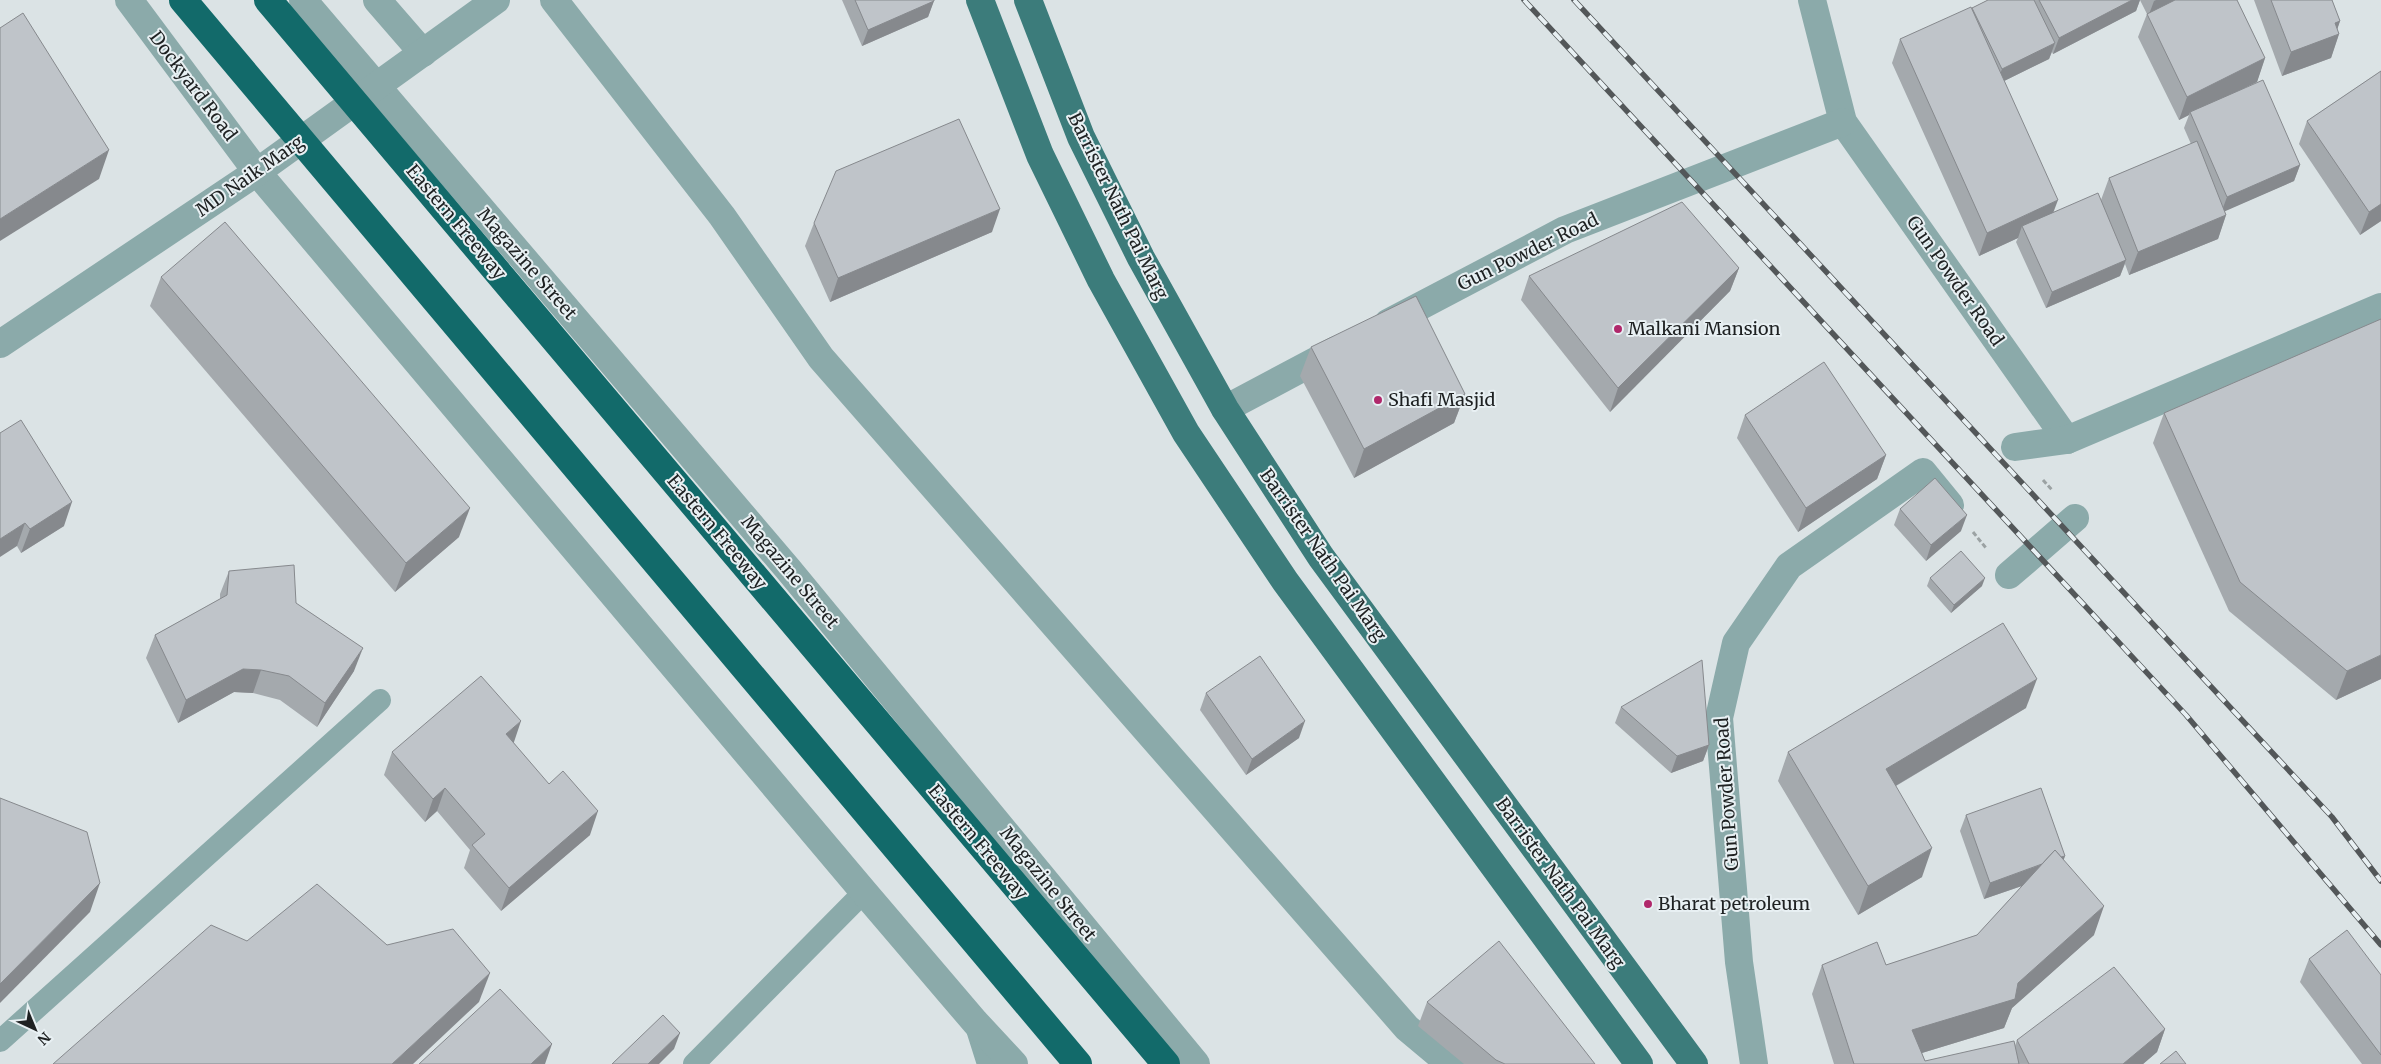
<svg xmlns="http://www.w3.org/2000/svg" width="2381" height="1064" font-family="Merriweather,serif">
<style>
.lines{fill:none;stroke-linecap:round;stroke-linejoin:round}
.path{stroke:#9ba2a3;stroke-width:3;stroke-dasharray:5 2.5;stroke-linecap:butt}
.service{stroke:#8baaaa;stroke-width:22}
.pedestrian{stroke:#8baaaa;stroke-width:28}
.minor{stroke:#8baaaa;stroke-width:28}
.tertiary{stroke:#8baaaa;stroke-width:28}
.primary{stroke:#3c7c7b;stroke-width:28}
.rail-casing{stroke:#535759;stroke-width:5.5}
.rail{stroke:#e8f0f3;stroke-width:4;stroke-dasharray:11;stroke-linecap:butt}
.motorway-bridge{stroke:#126a6a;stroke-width:28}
.wall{fill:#a4a9ad}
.shaded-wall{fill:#86898d}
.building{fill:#bfc4c9;stroke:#86898d}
.poi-dot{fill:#b0286b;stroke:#e8f0f3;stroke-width:2}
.labels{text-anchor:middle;stroke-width:4;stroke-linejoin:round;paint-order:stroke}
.street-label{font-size:18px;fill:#1e2122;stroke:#e8f0f3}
.poi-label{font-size:18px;fill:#1e2122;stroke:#e8f0f3;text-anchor:start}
</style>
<rect width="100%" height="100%" fill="#dbe3e5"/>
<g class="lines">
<!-- path -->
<g class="path">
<path d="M 2043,480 L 2052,490"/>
<path d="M 1973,532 L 1986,548"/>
</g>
<!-- service -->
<g class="service">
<path d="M 975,1023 L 988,1064"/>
<path d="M 0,1041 L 380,700"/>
<path d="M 694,1064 L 864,892"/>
</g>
<!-- pedestrian -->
<path class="pedestrian" d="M 2009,575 L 2075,518"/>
<!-- minor -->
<g class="minor">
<path d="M 377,0 L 423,53"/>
<path d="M 554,0 L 722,216 L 821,358 L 1407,1028 L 1450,1064"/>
<path d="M 1812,0 L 1843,122 L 2067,440"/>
<path d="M 1388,323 L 1565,230 L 1843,122"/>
<path d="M 1225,409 L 1336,350"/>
<path d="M 2015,447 L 2067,440 L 2381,307"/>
<path d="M 1754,1064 L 1739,962 L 1719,718 L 1736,643 L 1789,566 L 1923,472 L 1950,505"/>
</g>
<!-- tertiary -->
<g class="tertiary">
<path d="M 129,0 L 257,172 L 864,892 L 975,1022 L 1014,1064"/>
<path d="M 303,0 L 788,569 L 1196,1064"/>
<path d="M 0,344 L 257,172 L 496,0"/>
</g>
<!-- primary -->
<g class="primary">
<path d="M 980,0 L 1040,155 L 1101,280 L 1186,433 L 1285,581 L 1639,1064"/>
<path d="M 1028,0 L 1081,137 L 1141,258 L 1225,409 L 1321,557 L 1694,1064"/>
</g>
<defs>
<g id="rail">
<path d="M 1524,0 L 2186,715 L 2381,945"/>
<path d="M 1574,0 L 2332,817 L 2381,881"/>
</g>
</defs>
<!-- rail casing -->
<use href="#rail" class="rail-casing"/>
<!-- rail -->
<use href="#rail" class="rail"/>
<!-- motorway-bridge -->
<g class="motorway-bridge">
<path d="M 183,0 L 1078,1064"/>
<path d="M 268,0 L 1166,1064"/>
</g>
</g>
<!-- wall -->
<g class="wall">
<path d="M 842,0 L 934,0 L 928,17 L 862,46 Z"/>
<path d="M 1988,0 L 2140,0 L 2136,11 L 2053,54 L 2052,52 L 2049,59 L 2004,81 L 2053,212 L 2101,200 L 2109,178 L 2191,144 L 2184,128 L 2189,115 L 2179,120 L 2138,37 L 2147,14 L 2140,0 L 2237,0 L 2265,58 L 2257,82 L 2239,90 L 2300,165 L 2294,181 L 2224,211 L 2226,215 L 2218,239 L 2129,275 L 2125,264 L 2120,276 L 2046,308 L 2016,242 L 2018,238 L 1979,256 L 1892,63 L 1900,39 L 1972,9 L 1972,8 Z"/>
<path d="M 2254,0 L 2332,0 L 2340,21 L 2337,29 L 2339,34 L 2331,58 L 2282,76 Z"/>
<path d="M 2381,71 L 2381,221 L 2360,235 L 2299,144 L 2307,121 Z"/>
<path d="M 814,223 L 992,232 L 830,302 L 805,246 Z"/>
<path d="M 1739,268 L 1730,291 L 1610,412 L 1521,300 L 1529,276 Z"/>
<path d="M 161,277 L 459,537 L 395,592 L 150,306 Z"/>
<path d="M 1311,347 L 1465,394 L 1454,423 L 1354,478 L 1300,376 Z"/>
<path d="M 2164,413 L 2381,679 L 2336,700 L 2229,611 L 2153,443 Z"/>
<path d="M 1745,415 L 1886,455 L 1877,479 L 1798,532 L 1737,438 Z"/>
<path d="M 0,433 L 64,526 L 21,553 L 17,546 Z"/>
<path d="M 1900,509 L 1961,531 L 1926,561 L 1894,525 Z"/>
<path d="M 229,571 L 296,603 L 354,671 L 317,727 L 280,700 L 253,693 L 234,692 L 178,723 L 146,658 L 155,635 L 220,599 L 220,594 Z"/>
<path d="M 1930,578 L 1982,586 L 1951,613 L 1927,586 Z"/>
<path d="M 1206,693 L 1299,738 L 1246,775 L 1200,710 Z"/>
<path d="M 1621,707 L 1709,745 L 1703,761 L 1671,773 L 1615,723 Z"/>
<path d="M 2026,708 L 1896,786 L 1922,877 L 1858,915 L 1778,781 L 1788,752 Z"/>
<path d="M 513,742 L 590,835 L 501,911 L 464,868 L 470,850 L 437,811 L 425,822 L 384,775 L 392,752 Z"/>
<path d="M 1966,815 L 2065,856 L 2063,860 L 2094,935 L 2012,1008 L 2004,1028 L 1922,1053 L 1925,1061 L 2015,1046 L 2017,1040 L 2165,1029 L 2157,1052 L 2143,1064 L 1834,1064 L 1812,994 L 1822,965 L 1886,965 L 1977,935 L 2022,886 L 1984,899 L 1960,831 Z"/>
<path d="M 2309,959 L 2381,975 L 2381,1064 L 2362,1064 L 2300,982 Z"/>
<path d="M 1427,1002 L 1595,1064 L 1464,1064 L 1418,1026 Z"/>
</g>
<!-- shaded-wall -->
<g class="shaded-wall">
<path d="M 2132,0 L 2140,0 L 2136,11 L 2053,54 L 2059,38 Z"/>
<path d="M 2156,0 L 2184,0 L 2148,17 L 2154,1 Z"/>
<path d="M 934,1 L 928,17 L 862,46 L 868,30 Z"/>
<path d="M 2340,21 L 2335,36 L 2339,34 L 2331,58 L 2282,76 L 2291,52 L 2335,23 Z"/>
<path d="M 2055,43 L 2049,59 L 1996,85 L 2002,69 Z"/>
<path d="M 2265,58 L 2257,82 L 2191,114 L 2190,112 L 2189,115 L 2179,120 L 2187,97 Z"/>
<path d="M 109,150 L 99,179 L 0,241 L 0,219 Z"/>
<path d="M 2300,165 L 2294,181 L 2221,213 L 2227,197 Z"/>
<path d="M 2058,200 L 2049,224 L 2022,226 L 2018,238 L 1979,256 L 1987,233 Z"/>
<path d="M 2381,204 L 2381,221 L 2360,235 L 2369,212 Z"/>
<path d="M 1000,209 L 992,232 L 830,302 L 838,278 Z"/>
<path d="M 2226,215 L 2218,239 L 2129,275 L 2138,252 Z"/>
<path d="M 2126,260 L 2120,276 L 2046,308 L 2052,292 Z"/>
<path d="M 1739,268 L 1730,291 L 1610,412 L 1618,388 Z"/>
<path d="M 1465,394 L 1454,423 L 1354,478 L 1364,449 Z"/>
<path d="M 1886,455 L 1877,479 L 1798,532 L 1806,508 Z"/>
<path d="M 72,502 L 64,526 L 21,553 L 30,529 Z"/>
<path d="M 470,508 L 459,537 L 395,592 L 406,563 Z"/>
<path d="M 1967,515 L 1961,531 L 1926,561 L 1931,545 Z"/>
<path d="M 25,523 L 17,546 L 0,557 L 0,539 Z"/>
<path d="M 1985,578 L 1982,586 L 1951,613 L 1954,605 Z"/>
<path d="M 363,648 L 354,671 L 317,727 L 325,703 Z"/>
<path d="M 2381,655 L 2381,679 L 2336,700 L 2347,671 Z"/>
<path d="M 243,669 L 261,670 L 253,693 L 234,692 L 178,723 L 186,700 Z"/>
<path d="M 2037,679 L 2026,708 L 1875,798 L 1886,769 Z"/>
<path d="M 521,721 L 513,745 L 506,734 Z"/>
<path d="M 1305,721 L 1299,738 L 1246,775 L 1252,759 Z"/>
<path d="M 1709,745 L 1703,761 L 1671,773 L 1677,756 Z"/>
<path d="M 445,788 L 437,811 L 425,822 L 433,799 Z"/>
<path d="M 598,811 L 590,835 L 501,911 L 509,888 Z"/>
<path d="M 1932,848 L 1922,877 L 1858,915 L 1868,886 Z"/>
<path d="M 2065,856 L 2059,873 L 1984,899 L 1990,883 Z"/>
<path d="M 100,883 L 90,912 L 0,1003 L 0,984 Z"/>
<path d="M 2104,906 L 2094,935 L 2012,1008 L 2004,1028 L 1902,1059 L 1912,1030 L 2018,983 Z"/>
<path d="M 490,973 L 479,1002 L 413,1064 L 392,1064 Z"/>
<path d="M 2165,1029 L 2157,1052 L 2143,1064 L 2123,1064 Z"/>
<path d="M 680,1033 L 674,1049 L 659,1064 L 648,1064 Z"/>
<path d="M 552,1044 L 545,1064 L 531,1064 Z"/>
</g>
<!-- building -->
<g class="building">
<path d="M 855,0 L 934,0 L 934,1 L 868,30 Z"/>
<path d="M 1988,0 L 2034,0 L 2055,43 L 2002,69 L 1972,8 Z"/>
<path d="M 2039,0 L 2132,0 L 2059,38 Z"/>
<path d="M 2175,0 L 2237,0 L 2265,58 L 2187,97 L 2147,14 Z"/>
<path d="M 2271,0 L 2332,0 L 2340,21 L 2335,23 L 2339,34 L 2291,52 Z"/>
<path d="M 1971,7 L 2058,200 L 1987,233 L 1900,39 Z"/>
<path d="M 23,13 L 109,150 L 0,219 L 0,28 Z"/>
<path d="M 2381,71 L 2381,204 L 2369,212 L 2307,121 Z"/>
<path d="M 2263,80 L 2300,165 L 2227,197 L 2190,112 Z"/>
<path d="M 959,119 L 1000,209 L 838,278 L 814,223 L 836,171 Z"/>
<path d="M 2197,141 L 2226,215 L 2138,252 L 2109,178 Z"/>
<path d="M 2098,193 L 2126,260 L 2052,292 L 2022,226 Z"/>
<path d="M 1682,202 L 1739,268 L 1618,388 L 1529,276 Z"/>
<path d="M 225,222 L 470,508 L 406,563 L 161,277 Z"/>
<path d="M 1416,296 L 1465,394 L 1364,449 L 1311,347 Z"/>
<path d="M 2381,319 L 2381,655 L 2347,671 L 2240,582 L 2164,413 Z"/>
<path d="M 1824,362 L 1886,455 L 1806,508 L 1745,415 Z"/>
<path d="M 21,420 L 72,502 L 30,529 L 25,523 L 0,539 L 0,433 Z"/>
<path d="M 1935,478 L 1967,515 L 1931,545 L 1900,509 Z"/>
<path d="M 1961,551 L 1985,578 L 1954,605 L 1930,578 Z"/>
<path d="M 294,565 L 296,603 L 363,648 L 325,703 L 289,676 L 261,670 L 243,669 L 186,700 L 155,635 L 227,595 L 229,571 Z"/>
<path d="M 2003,623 L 2037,679 L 1886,769 L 1932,848 L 1868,886 L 1788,752 Z"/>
<path d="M 1260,656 L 1305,721 L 1252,759 L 1206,693 Z"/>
<path d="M 1702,660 L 1709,745 L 1677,756 L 1621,707 Z"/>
<path d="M 481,676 L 521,721 L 506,734 L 549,784 L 563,771 L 598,811 L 509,888 L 472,845 L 485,834 L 445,788 L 433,799 L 392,752 Z"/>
<path d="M 2041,788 L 2065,856 L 2061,857 L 2055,850 L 2042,864 L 1990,883 L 1966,815 Z"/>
<path d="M 0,798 L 87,832 L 100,883 L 0,984 Z"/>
<path d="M 2055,850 L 2104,906 L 2018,983 L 2015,999 L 1912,1030 L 1925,1061 L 2014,1041 L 2019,1064 L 1854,1064 L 1822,965 L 1877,942 L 1886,965 L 1977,935 Z"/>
<path d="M 317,884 L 387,945 L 453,929 L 490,973 L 392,1064 L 53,1064 L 211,925 L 247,941 Z"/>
<path d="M 2347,930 L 2381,975 L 2381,1055 L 2309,959 Z"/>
<path d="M 1499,941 L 1595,1064 L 1505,1064 L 1496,1060 L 1427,1002 Z"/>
<path d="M 2114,967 L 2165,1029 L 2123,1064 L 2029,1064 L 2017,1040 Z"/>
<path d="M 500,989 L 552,1044 L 531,1064 L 419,1064 Z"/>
<path d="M 663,1015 L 680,1033 L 648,1064 L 612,1064 Z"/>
<path d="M 2176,1051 L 2186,1064 L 2160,1064 Z"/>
</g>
<!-- markers -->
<g class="poi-dot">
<circle cx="1618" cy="329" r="5"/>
<circle cx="1378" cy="400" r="5"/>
<circle cx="1648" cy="904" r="5"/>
</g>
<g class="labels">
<!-- street labels -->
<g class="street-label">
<text transform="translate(193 86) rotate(53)" y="6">Dockyard Road</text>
<text transform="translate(250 176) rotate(-35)" y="6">MD Naik Marg</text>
<text transform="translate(1118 206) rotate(64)" y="6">Barrister Nath Pai Marg</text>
<text transform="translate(456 222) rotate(50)" y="6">Eastern Freeway</text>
<text transform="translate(1528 252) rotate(-26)" y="6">Gun Powder Road</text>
<text transform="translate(527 264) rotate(49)" y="6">Magazine Street</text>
<text transform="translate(1955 281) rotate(55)" y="6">Gun Powder Road</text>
<text transform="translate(717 532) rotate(50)" y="6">Eastern Freeway</text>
<text transform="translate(1323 555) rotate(55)" y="6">Barrister Nath Pai Marg</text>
<text transform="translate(790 572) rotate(50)" y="6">Magazine Street</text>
<text transform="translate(1727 794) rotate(-94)" y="6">Gun Powder Road</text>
<text transform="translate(978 842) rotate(50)" y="6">Eastern Freeway</text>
<text transform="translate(1560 883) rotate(54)" y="6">Barrister Nath Pai Marg</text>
<text transform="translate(1048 884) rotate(51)" y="6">Magazine Street</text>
</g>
<!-- poi labels -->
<g class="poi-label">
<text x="1628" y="335">Malkani Mansion</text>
<text x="1388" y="406">Shafi Masjid</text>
<text x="1658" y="910">Bharat petroleum</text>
</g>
</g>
<!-- north arrow -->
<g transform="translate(35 1029) rotate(136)" stroke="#e8f0f3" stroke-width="4" paint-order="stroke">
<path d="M0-4L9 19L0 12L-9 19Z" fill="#1e2122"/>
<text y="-8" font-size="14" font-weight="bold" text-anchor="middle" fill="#1e2122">N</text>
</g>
</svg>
